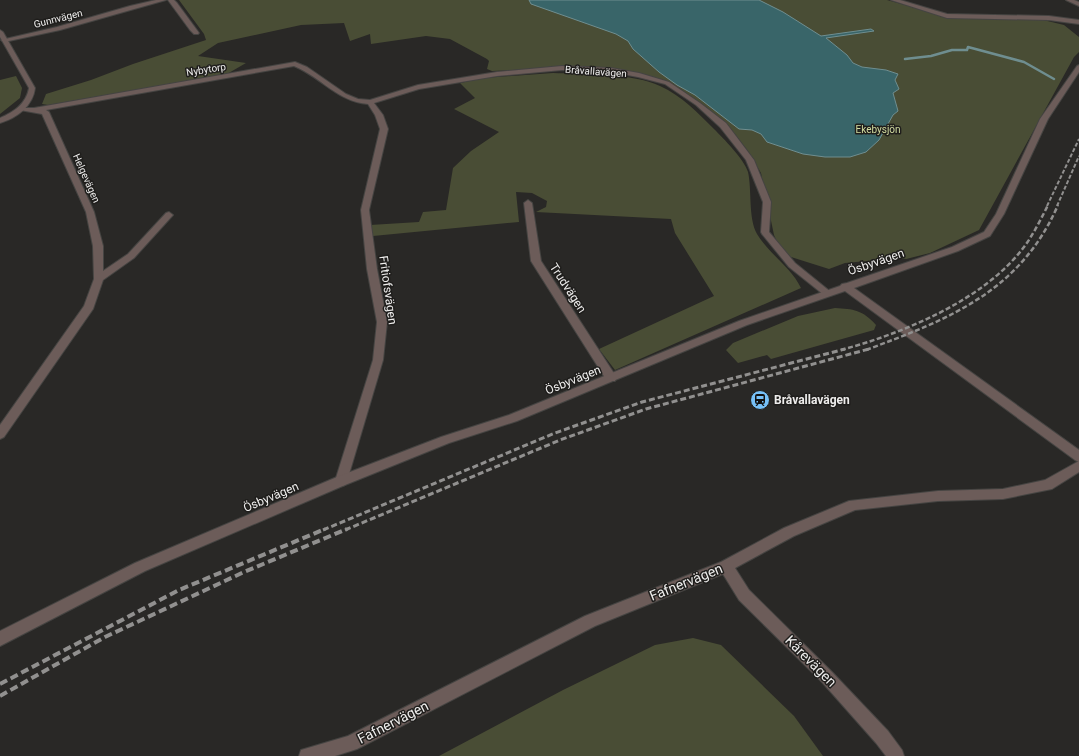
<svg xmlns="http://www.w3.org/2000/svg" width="1079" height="756" font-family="Roboto,sans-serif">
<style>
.green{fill:#494d35}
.water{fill:#396569;stroke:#6f8e90}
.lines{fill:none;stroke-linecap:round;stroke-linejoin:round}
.stream{stroke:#6f8e90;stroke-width:2.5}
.minor-casing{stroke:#454442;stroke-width:2}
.tertiary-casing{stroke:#454442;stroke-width:2}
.minor{fill:#6c5c59;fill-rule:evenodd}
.tertiary{fill:#6c5c59;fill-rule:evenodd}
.rail-far3{stroke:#91908f;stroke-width:2;stroke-dasharray:4 2;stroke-linecap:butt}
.rail-far2{stroke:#91908f;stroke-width:2.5;stroke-dasharray:5 2.5;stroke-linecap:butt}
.rail-far1{stroke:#91908f;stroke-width:3;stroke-dasharray:6 3;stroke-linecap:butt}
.rail{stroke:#91908f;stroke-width:4;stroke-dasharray:8 4;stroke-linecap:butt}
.labels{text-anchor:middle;stroke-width:3;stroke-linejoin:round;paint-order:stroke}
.far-street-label{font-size:10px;fill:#eeedec;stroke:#1f1e1c}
.far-park-label{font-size:10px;fill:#d2dca1;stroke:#1f1e1c}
.street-label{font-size:12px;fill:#eeedec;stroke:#1f1e1c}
.poi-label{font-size:12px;font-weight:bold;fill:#eeedec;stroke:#1f1e1c;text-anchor:start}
.near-street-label{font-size:14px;fill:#eeedec;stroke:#1f1e1c}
</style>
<rect width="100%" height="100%" fill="#292826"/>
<!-- green -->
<g class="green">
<path d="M 179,0 L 887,0 L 952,18 L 1035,18 L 1064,25 L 1079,37 L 1079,52 L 1074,57 L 979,230 L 930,253 L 906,259 L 901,258 L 845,263 L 829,269 L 791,257 L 779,246 L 774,235 L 761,173 L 748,151 L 731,129 L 668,85 L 645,77 L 604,71 L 535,69 L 492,71 L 487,69 L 489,61 L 487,59 L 450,39 L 426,36 L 371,44 L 370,34 L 350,41 L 344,23 L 301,25 L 218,43 L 198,56 L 246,63 L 227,74 L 48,105 L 42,104 L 46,94 L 91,80 L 133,64 L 206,40 L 204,34 Z"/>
<path d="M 553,73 C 583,74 633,73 660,86 C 682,96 698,113 714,129 C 723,138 744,159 748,172 C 752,189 748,218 757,234 C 769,254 791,267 801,288 L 615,370 L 599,349 L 714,296 L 675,233 L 671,219 L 536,212 L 546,207 L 547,201 L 532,193 L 516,192 L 519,222 L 373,236 L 370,225 L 419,222 L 423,212 L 446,210 L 453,168 L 471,151 L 499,132 L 454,109 L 475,98 L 460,83 L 484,78 Z"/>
<path d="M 16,76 L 22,88 L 20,98 L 0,114 L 0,80 Z"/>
<path d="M 835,308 C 853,309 863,310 876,325 L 874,330 L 771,359 L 767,355 L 738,363 L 726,350 L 733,343 L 798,316 Z"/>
<path d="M 693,638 L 721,645 L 794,716 L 823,756 L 439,756 L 563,690 L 655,645 Z"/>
</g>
<!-- water -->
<path class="water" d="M 529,0 L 759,0 L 783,12 L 821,36 L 871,29 L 874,31 L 826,38 L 847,55 L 853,63 L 862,67 L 886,70 L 898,74 L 895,80 L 899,89 L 893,93 L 898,111 L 893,115 L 879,140 L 866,152 L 850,157 L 825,157 L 803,154 L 767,142 L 761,134 L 752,130 L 739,129 L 695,95 L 677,85 L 659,72 L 633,49 L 628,41 L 616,34 L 531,4 Z"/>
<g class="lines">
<!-- stream -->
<path class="stream" d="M 905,59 L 931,56 L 952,50 L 967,50 L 968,47 L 1024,62 L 1054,79"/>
<defs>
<g id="minor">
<path d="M 156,0 L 166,0 L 60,30 L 4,42 L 1,40 L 57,27 L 130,6 Z"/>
<path d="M 168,0 L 174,0 L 177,3 L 199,33 L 198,34 L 194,34 L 190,30 Z"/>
<path d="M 891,0 L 900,0 L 947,14 L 1049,16 L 1079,20 L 1079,24 L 1049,20 L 947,18 Z"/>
<path d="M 295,62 L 307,67 L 346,94 L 358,99 L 370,100 L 418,85 L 497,72 L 562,66 L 611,68 L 639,73 L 669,82 L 700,103 L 726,123 L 754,160 L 771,202 L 769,232 L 795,263 L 832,293 L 827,296 L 824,295 L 789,267 L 762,234 L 761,232 L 763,202 L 746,160 L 720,127 L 696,105 L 665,84 L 638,77 L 611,72 L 562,70 L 497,76 L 419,89 L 374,103 L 383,115 L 388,129 L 369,210 L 377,269 L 387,322 L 383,360 L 347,481 L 345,485 L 341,486 L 337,485 L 335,481 L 373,360 L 377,322 L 367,269 L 361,210 L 380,129 L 375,115 L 368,104 C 338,102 321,77 294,66 L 46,110 L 49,112 L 94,212 L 103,246 L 103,271 L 128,254 L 166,213 L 169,212 L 173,215 L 134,258 L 103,280 L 93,309 L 4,437 L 0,439 L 0,425 L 84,306 L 94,279 L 93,246 L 86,212 L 42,114 L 20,110 L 20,108 L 34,108 Z"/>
<path d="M 528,200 L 532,203 L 541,261 L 615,375 L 616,378 L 615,381 L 607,381 L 531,261 L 524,203 Z"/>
<path d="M 1079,461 L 1079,472 L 1052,489 L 1003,499 L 938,501 L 855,510 L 794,536 L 735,568 L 749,590 L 832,672 L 888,731 L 902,750 L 904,756 L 886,756 L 876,743 L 822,682 L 739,600 L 723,574 L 595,626 L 357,749 L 335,756 L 299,756 L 301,750 L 348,736 L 585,616 L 721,562 L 784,528 L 849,501 L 938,491 L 1003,489 L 1045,480 Z"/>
</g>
<g id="tertiary">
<path d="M 1066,0 L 1074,0 L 1079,2 L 1079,6 Z"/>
<path d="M 0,30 L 3,32 L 35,88 C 33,106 17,118 0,123 L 0,118 C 14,112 26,104 29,88 L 0,37 Z"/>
<path d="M 1079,65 L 1079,72 L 1048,119 L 1004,214 L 990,236 L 958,251 L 854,288 L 1079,450 L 1079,462 L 1075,460 L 845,291 L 747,325 L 517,421 L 449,443 L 345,485 L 145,571 L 0,646 L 0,631 L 135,563 L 337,477 L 441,437 L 509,415 L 739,321 L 840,286 L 842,284 L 847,283 L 952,247 L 984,232 L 996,214 L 1040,119 L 1077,66 Z"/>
</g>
</defs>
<!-- minor casing -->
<use href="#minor" class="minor-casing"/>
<!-- tertiary casing -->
<use href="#tertiary" class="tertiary-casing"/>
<!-- minor -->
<use href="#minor" class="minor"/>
<!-- tertiary -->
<use href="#tertiary" class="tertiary"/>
<!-- rail-far3 -->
<g class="rail-far3">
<path d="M 1047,206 L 1079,139"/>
<path d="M 1057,206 L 1079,156"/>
</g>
<!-- rail-far2 -->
<g class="rail-far2">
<path d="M 841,350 C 904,333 984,300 1024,247 C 1033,235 1041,219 1048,205"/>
<path d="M 866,350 C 949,319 1020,292 1058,205"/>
</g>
<!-- rail-far1 -->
<g class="rail-far1">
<path d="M 323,530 L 555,433 L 642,402 L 845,349"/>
<path d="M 345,530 L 560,440 L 646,409 L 869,349"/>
</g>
<!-- rail -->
<g class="rail">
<path d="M 0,684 L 179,590 L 325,529"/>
<path d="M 0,696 L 105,637 L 244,572 L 347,529"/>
</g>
</g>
<!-- icons -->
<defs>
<symbol id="station-disc" viewBox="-11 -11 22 22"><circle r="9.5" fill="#76c0f7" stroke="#1f1e1c"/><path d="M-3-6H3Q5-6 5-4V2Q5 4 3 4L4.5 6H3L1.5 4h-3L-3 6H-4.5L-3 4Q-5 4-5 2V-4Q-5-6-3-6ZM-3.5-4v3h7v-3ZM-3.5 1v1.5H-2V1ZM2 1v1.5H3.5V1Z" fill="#111"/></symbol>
</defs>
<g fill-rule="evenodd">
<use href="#station-disc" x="749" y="389" width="22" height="22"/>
</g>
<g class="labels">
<!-- far-street labels -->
<g class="far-street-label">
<text transform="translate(58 18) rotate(-14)" y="4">Gunnvägen</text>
<text transform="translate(206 69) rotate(-9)" y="4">Nybytorp</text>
<text transform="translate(596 71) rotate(4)" y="4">Bråvallavägen</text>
<text transform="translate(87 178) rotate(66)" y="4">Helgevägen</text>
</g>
<!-- far-park labels -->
<g class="far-park-label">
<text x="878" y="133">Ekebysjön</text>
</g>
<!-- street labels -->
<g class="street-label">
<text transform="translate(876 262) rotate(-19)" y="4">Ösbyvägen</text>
<text transform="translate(568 288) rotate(57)" y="4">Trudvägen</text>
<text transform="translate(388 290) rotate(82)" y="4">Fritiofsvägen</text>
<text transform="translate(573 380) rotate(-22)" y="4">Ösbyvägen</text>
<text transform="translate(271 497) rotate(-23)" y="4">Ösbyvägen</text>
</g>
<!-- poi labels -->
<g class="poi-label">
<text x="774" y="404">Bråvallavägen</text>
</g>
<!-- near-street labels -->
<g class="near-street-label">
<text transform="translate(686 582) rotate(-22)" y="5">Fafnervägen</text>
<text transform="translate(811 661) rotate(45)" y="5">Kårevägen</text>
<text transform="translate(393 722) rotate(-27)" y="5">Fafnervägen</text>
</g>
</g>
</svg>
